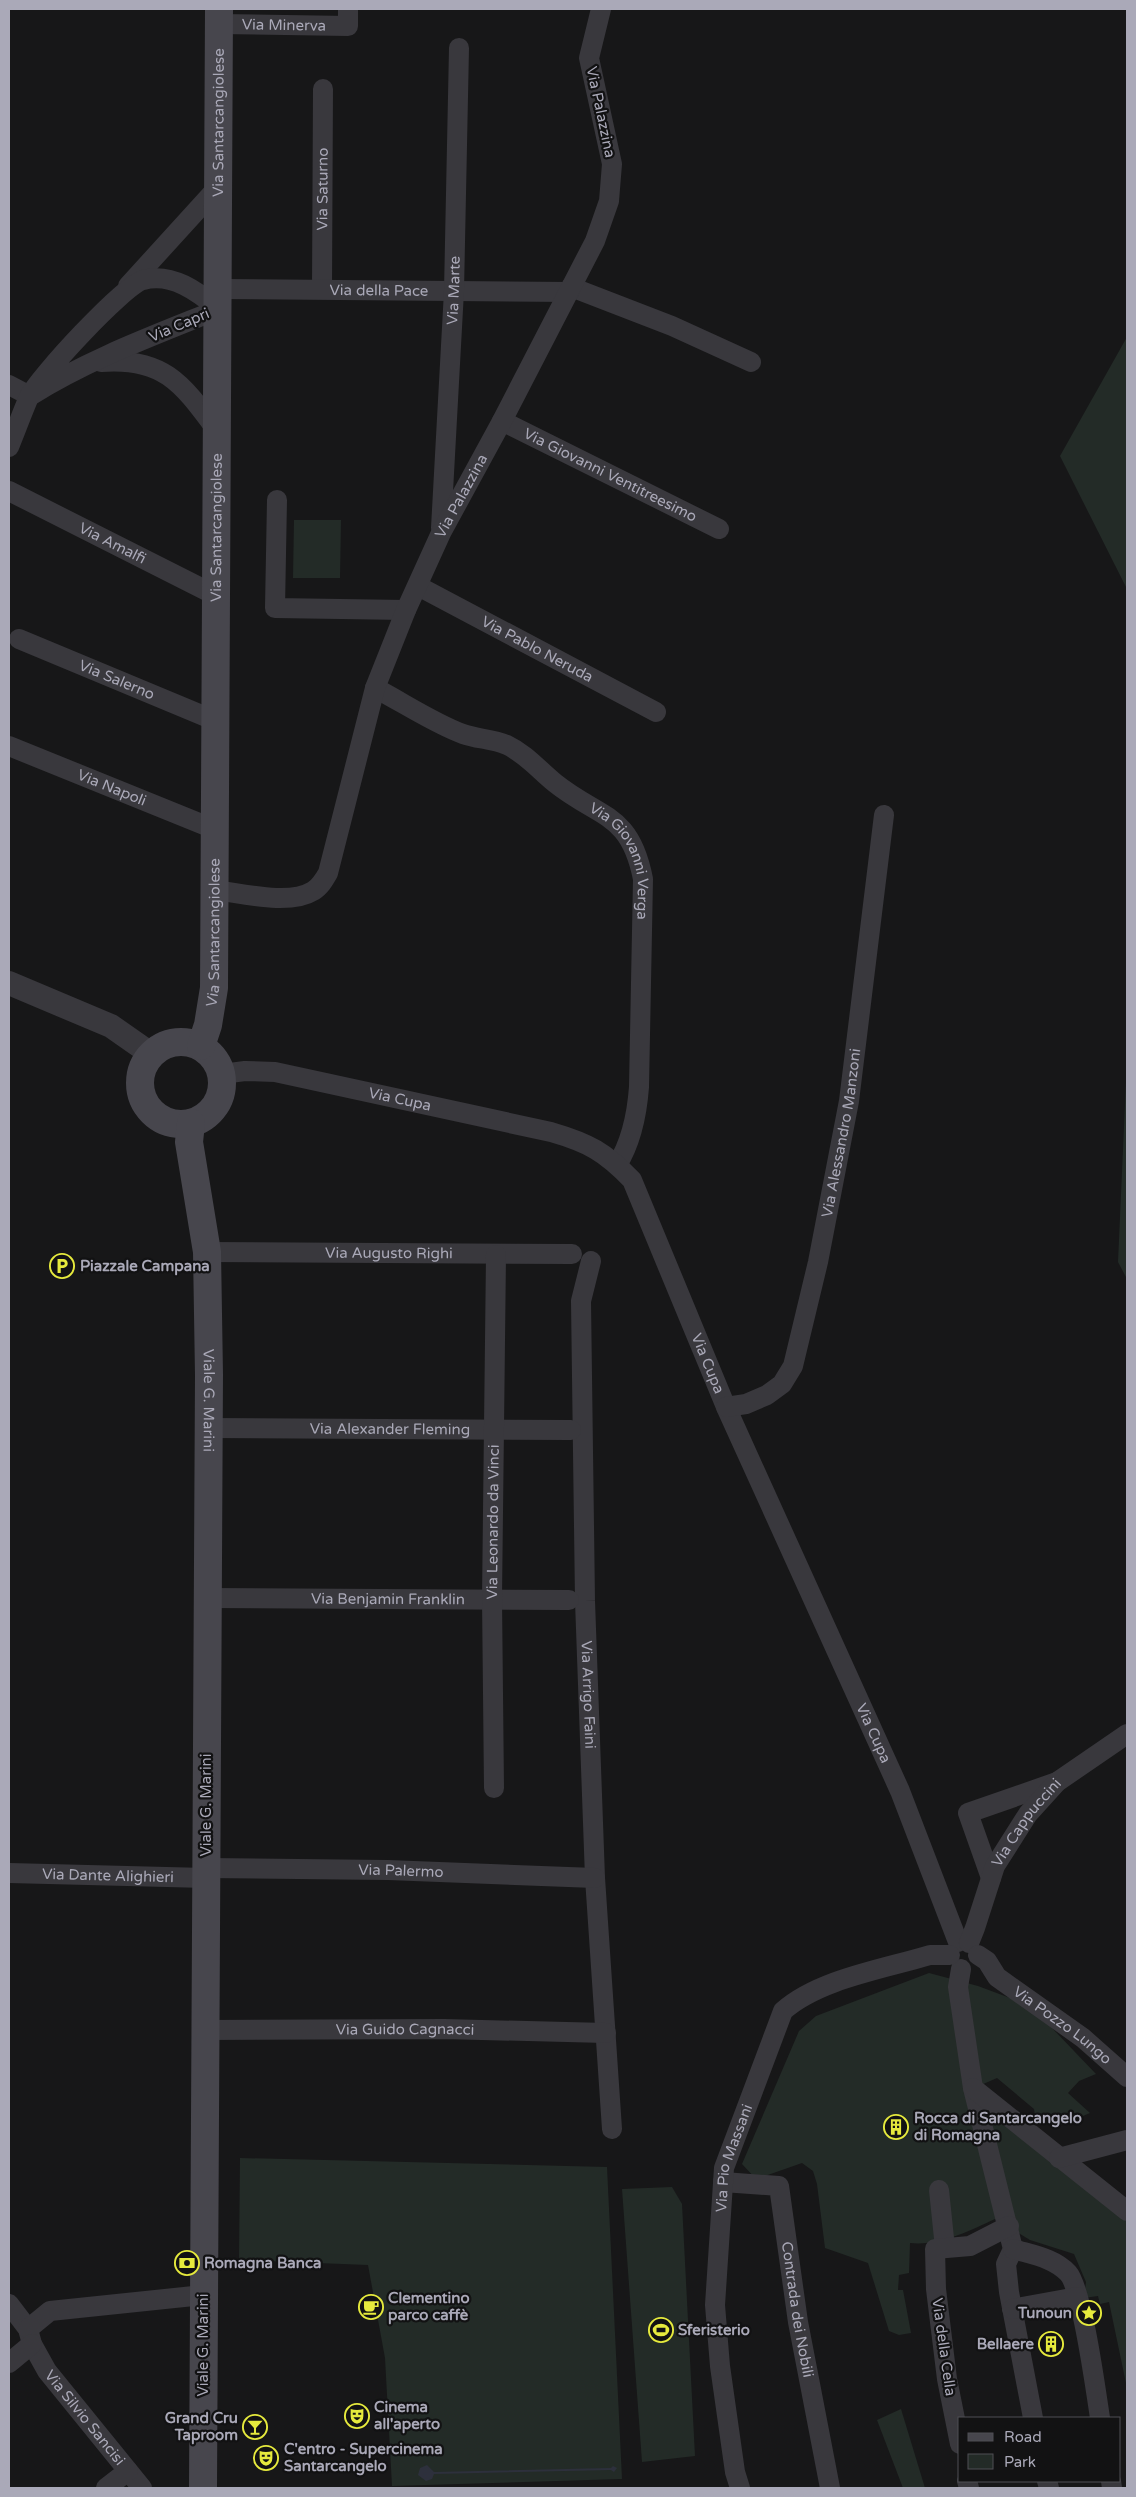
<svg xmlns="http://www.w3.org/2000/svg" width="1136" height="2497" font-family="'Varela Round',sans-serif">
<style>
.green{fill:#232b27}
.water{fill:#2d303c}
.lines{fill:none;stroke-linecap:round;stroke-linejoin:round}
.minor{stroke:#39383d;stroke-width:20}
.tertiary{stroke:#39383d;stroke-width:24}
.secondary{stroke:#47464d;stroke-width:28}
.labels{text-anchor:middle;stroke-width:4.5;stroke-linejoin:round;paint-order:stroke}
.street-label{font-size:15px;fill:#aaa9b8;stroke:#121213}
.poi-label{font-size:15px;font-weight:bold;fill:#aaa9b8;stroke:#121213;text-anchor:start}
</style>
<rect width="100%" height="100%" fill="#171718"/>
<!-- green -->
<g class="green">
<path d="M 1127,337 L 1127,589 L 1060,456 Z"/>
<path d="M 294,520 L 341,520 L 340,578 L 293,578 Z"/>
<path d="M 1127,1059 L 1127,1279 L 1118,1262 Z"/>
<path d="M 929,1973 L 978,1986 L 1031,2006 L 1096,2074 L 1079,2081 L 1068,2093 L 1090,2113 L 1052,2129 L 1048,2119 L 1036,2122 L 1034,2109 L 997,2078 L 974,2088 L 1127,2211 L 1127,2388 L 1109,2302 L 1100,2304 L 1098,2296 L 1084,2298 L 1086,2282 L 1074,2254 L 1030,2240 L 995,2219 C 969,2231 940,2246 910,2243 L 909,2273 L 899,2275 L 898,2290 L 903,2290 L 911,2333 L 899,2335 L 889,2331 L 868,2263 L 825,2248 L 817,2184 L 813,2171 L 802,2163 L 756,2179 L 742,2164 L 799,2031 L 816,2016 Z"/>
<path d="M 240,2158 L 607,2167 L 622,2479 L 392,2486 L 385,2358 L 368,2265 L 239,2260 Z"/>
<path d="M 672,2187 L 682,2204 L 695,2456 L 642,2462 L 622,2189 Z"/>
<path d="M 901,2409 L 925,2488 L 903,2488 L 877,2420 Z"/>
</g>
<!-- water -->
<path class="water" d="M 427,2465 L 434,2472 L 611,2468 L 613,2466 L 617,2468 L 614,2472 L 611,2470 L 434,2474 L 432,2479 L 426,2481 L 418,2475 L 420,2468 Z"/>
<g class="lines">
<!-- minor -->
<g class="minor">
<path id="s1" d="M 219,24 L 348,26 L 348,9"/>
<path d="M 128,286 L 219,186"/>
<path d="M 571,287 L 672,326 L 751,362"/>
<path id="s2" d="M 322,288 L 323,89"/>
<path id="s3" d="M 219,289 L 569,292"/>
<path d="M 101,362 C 165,357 183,385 218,432"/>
<path d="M 9,385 L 30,396"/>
<path id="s4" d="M 502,421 L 719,529"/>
<path d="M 9,447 C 16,430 22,413 29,397 C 39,377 123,286 143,280 C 172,272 198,292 219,309 C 155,335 89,359 30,396"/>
<path id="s5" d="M 9,491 L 217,596"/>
<path d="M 277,500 L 275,608 L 406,610"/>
<path id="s6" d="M 441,528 L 454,291 L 459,48"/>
<path id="s7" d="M 418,586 L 656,712"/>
<path id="s8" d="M 19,639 L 216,721"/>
<path id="s9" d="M 375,688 C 402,702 435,724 463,734 C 477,739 493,739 507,745 C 526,754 539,770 555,783 C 600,819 630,812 643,879 L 639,1087 C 637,1114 632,1141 617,1165"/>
<path id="s10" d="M 9,746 L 214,829"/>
<path id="s11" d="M 214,890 C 241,893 289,906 313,891 C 320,887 324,880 328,873 L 375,688 L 406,610 L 441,533 L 502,421 L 595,241 L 609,201 L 612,164 L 589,58 L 601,9"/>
<path id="s12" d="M 222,1074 L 245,1071 L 275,1072 L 551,1132 C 589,1143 605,1152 632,1180 L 726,1407 L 900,1791 L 958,1942"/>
<path id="s13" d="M 207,1252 L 572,1254"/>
<path id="s14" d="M 591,1261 L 581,1301 L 585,1601 L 595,1878 L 612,2129"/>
<path id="s15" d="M 726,1407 L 746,1404 L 767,1395 L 782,1384 L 793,1366 L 818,1262 L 849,1101 L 884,815"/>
<path id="s16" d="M 209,1428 L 571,1430"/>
<path id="s17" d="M 208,1598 L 569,1600"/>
<path id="s18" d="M 494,1788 L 492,1598 L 496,1255"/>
<path id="s19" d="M 206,1868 L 388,1870 L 595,1878"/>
<path id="s20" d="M 9,1873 L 206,1878"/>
<path d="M 991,1878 L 968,1813 L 1057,1782"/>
<path id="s21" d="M 969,1943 L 975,1928 L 995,1866 L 1028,1814 L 1057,1782 L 1127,1734"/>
<path id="s22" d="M 978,1955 L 987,1961 L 997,1977 L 1083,2038 L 1127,2077"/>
<path d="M 961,1969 L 958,1987 L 973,2088 L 1013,2249 L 1006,2264 L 1009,2292 L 1033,2418"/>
<path id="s23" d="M 205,2030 L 444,2029 L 606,2033"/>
<path d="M 973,2088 L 1127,2211"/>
<path d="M 1059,2158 L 1127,2140"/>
<path id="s24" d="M 723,2182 L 779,2186 L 798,2322 L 830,2488"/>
<path d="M 939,2190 L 945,2248"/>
<path d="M 1013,2249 C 1033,2255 1054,2258 1068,2273 C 1082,2288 1096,2392 1100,2418"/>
<path id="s25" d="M 9,2304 L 28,2329 L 32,2344 L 47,2371 L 142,2488"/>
<path d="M 1012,2309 L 1077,2297"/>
<path d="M 28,2329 L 50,2311 L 203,2295"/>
<path d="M 9,2363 L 32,2344"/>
<path d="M 960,2444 L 947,2379 L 936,2289 L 935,2249 L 970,2246 L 1009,2226"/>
<path d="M 967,2481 L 969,2488"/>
<path d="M 1047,2481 L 1049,2488"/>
<path d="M 1111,2481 L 1112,2488"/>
<path d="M 106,2488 L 128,2471"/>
<path id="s26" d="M 740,2488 L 735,2472 L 720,2366 L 715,2305 L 724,2168 L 783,2011 C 819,1979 884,1969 930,1955 L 950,1955"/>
</g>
<!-- tertiary -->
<path class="tertiary" d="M 9,983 L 111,1026 L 151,1054"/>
<!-- secondary -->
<g class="secondary">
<circle cx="181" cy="1083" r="41"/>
<path id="s27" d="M 201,1046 L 208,1025 L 214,988 L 219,9"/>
<path id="s28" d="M 191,1123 L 189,1142 L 207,1252 L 209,1375 L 203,2488"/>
</g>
</g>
<!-- icons -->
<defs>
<symbol id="parking-ring" viewBox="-11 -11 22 22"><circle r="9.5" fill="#121213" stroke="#e6ea3d" stroke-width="1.5"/><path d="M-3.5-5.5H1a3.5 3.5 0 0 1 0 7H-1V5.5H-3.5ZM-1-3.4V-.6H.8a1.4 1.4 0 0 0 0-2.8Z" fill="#e6ea3d"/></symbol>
<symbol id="building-ring" viewBox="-11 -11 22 22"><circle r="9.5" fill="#121213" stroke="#e6ea3d" stroke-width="1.5"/><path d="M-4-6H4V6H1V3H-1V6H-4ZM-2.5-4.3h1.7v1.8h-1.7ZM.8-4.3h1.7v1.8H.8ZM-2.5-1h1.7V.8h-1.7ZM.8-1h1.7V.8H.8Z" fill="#e6ea3d"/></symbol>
<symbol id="bank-ring" viewBox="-11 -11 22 22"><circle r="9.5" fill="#121213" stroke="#e6ea3d" stroke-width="1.5"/><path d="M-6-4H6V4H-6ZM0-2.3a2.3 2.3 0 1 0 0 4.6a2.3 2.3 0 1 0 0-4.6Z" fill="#e6ea3d"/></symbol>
<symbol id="cafe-ring" viewBox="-11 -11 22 22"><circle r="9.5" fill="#121213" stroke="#e6ea3d" stroke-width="1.5"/><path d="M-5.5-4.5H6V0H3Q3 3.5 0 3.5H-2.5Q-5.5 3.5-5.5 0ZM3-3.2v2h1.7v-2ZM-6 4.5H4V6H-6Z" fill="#e6ea3d"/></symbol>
<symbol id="sight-ring" viewBox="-11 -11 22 22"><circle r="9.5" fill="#121213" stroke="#e6ea3d" stroke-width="1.5"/><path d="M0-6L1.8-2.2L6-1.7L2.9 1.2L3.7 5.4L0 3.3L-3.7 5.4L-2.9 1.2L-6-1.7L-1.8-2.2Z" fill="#e6ea3d"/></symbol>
<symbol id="stadium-ring" viewBox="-11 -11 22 22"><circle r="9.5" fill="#121213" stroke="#e6ea3d" stroke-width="1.5"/><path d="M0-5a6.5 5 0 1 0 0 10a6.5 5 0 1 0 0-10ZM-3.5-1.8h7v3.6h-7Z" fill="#e6ea3d"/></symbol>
<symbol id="theatre-ring" viewBox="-11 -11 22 22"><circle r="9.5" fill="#121213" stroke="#e6ea3d" stroke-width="1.5"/><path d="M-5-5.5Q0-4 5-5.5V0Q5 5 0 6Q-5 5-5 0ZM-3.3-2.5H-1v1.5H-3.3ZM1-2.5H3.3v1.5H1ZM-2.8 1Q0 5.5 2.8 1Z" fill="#e6ea3d"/></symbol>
<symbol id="bar-ring" viewBox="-11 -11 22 22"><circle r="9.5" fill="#121213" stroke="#e6ea3d" stroke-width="1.5"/><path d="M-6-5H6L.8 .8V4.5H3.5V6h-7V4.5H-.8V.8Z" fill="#e6ea3d"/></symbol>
</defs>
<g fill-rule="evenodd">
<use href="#parking-ring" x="48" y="1252" width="28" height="28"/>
<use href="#building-ring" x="882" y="2113" width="28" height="28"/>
<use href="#bank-ring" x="173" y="2249" width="28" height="28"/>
<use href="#cafe-ring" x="357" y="2293" width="28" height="28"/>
<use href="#sight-ring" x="1075" y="2299" width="28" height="28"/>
<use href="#stadium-ring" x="647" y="2316" width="28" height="28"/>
<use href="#building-ring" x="1037" y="2330" width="28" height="28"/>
<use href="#theatre-ring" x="343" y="2402" width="28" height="28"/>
<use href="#bar-ring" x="241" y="2413" width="28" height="28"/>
<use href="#theatre-ring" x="252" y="2444" width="28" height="28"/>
</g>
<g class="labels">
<!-- street labels -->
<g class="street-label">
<text dy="5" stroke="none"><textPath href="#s1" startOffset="65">Via Minerva</textPath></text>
<text transform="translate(601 112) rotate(78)" y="5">Via Palazzina</text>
<text dy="5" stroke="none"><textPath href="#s27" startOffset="925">Via Santarcangiolese</textPath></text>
<text dy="5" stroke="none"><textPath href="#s2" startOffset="99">Via Saturno</textPath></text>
<text dy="5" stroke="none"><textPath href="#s3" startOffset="160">Via della Pace</textPath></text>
<text dy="5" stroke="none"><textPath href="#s6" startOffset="238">Via Marte</textPath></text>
<text transform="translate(179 325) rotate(-23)" y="5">Via Capri</text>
<text dy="5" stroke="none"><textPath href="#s4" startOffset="121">Via Giovanni Ventitreesimo</textPath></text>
<text dy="5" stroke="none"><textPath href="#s11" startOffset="526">Via Palazzina</textPath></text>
<text dy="5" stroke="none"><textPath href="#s27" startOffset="520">Via Santarcangiolese</textPath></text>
<text dy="5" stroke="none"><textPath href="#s5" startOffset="116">Via Amalfi</textPath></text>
<text dy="5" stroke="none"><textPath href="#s7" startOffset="135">Via Pablo Neruda</textPath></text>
<text dy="5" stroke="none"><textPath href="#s8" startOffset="106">Via Salerno</textPath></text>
<text dy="5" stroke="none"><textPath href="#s10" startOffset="111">Via Napoli</textPath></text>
<text dy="5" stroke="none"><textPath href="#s9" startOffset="316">Via Giovanni Verga</textPath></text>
<text dy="5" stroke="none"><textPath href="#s27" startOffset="115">Via Santarcangiolese</textPath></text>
<text dy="5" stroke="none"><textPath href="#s12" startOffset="181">Via Cupa</textPath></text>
<text dy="5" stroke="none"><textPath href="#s15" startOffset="321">Via Alessandro Manzoni</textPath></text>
<text dy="5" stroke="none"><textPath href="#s13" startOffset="182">Via Augusto Righi</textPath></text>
<text dy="5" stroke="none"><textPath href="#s12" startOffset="630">Via Cupa</textPath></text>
<text dy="5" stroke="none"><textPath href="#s28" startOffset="279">Viale G. Marini</textPath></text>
<text dy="5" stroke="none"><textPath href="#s16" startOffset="181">Via Alexander Fleming</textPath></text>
<text dy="5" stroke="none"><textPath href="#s18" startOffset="266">Via Leonardo da Vinci</textPath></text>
<text dy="5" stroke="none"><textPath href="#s17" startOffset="180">Via Benjamin Franklin</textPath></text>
<text dy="5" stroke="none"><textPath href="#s14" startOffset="435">Via Arrigo Faini</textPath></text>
<text dy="5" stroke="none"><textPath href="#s12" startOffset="1035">Via Cupa</textPath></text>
<text transform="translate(206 1805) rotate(-90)" y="5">Viale G. Marini</text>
<text dy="5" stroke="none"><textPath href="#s21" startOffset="135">Via Cappuccini</textPath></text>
<text dy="5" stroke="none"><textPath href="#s19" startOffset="195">Via Palermo</textPath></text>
<text dy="5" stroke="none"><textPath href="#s20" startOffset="99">Via Dante Alighieri</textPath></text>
<text dy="5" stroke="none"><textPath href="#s22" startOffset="111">Via Pozzo Lungo</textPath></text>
<text dy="5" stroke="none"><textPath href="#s23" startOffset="200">Via Guido Cagnacci</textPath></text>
<text dy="5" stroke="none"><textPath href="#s26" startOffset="334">Via Pio Massani</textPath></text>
<text dy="5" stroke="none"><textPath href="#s24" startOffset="181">Contrada dei Nobili</textPath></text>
<text transform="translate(203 2345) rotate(-90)" y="5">Viale G. Marini</text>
<text transform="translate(944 2347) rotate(82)" y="5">Via della Cella</text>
<text dy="5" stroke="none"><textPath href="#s25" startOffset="138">Via Silvio Sancisi</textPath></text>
</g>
<!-- poi labels -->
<g class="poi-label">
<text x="80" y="1271">Piazzale Campana</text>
<text x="914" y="2123">Rocca di Santarcangelo<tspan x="914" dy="17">di Romagna</tspan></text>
<text x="204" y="2268">Romagna Banca</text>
<text x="388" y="2303">Clementino<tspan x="388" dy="17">parco caffè</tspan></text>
<text x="1072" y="2318" text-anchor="end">Tunoun</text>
<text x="678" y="2335">Sferisterio</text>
<text x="1034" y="2349" text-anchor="end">Bellaere</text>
<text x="374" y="2412">Cinema<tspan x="374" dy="17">all'aperto</tspan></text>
<text x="238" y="2423" text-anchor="end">Grand Cru<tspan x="238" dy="17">Taproom</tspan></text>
<text x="284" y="2454">C'entro - Supercinema<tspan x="284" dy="17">Santarcangelo</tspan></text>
</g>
</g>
<!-- border -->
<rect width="1136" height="2497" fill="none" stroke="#aaa9b8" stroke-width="20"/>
<!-- legend -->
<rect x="958" y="2417" width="162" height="65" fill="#121213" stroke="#4f4e55"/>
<rect x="968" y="2433" width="25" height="8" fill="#47464d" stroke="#4f4e55"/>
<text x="1004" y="2442" font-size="15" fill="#aaa9b8">Road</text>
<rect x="968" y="2454" width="25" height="15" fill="#232b27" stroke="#4f4e55"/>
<text x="1004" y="2467" font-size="15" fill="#aaa9b8">Park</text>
</svg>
